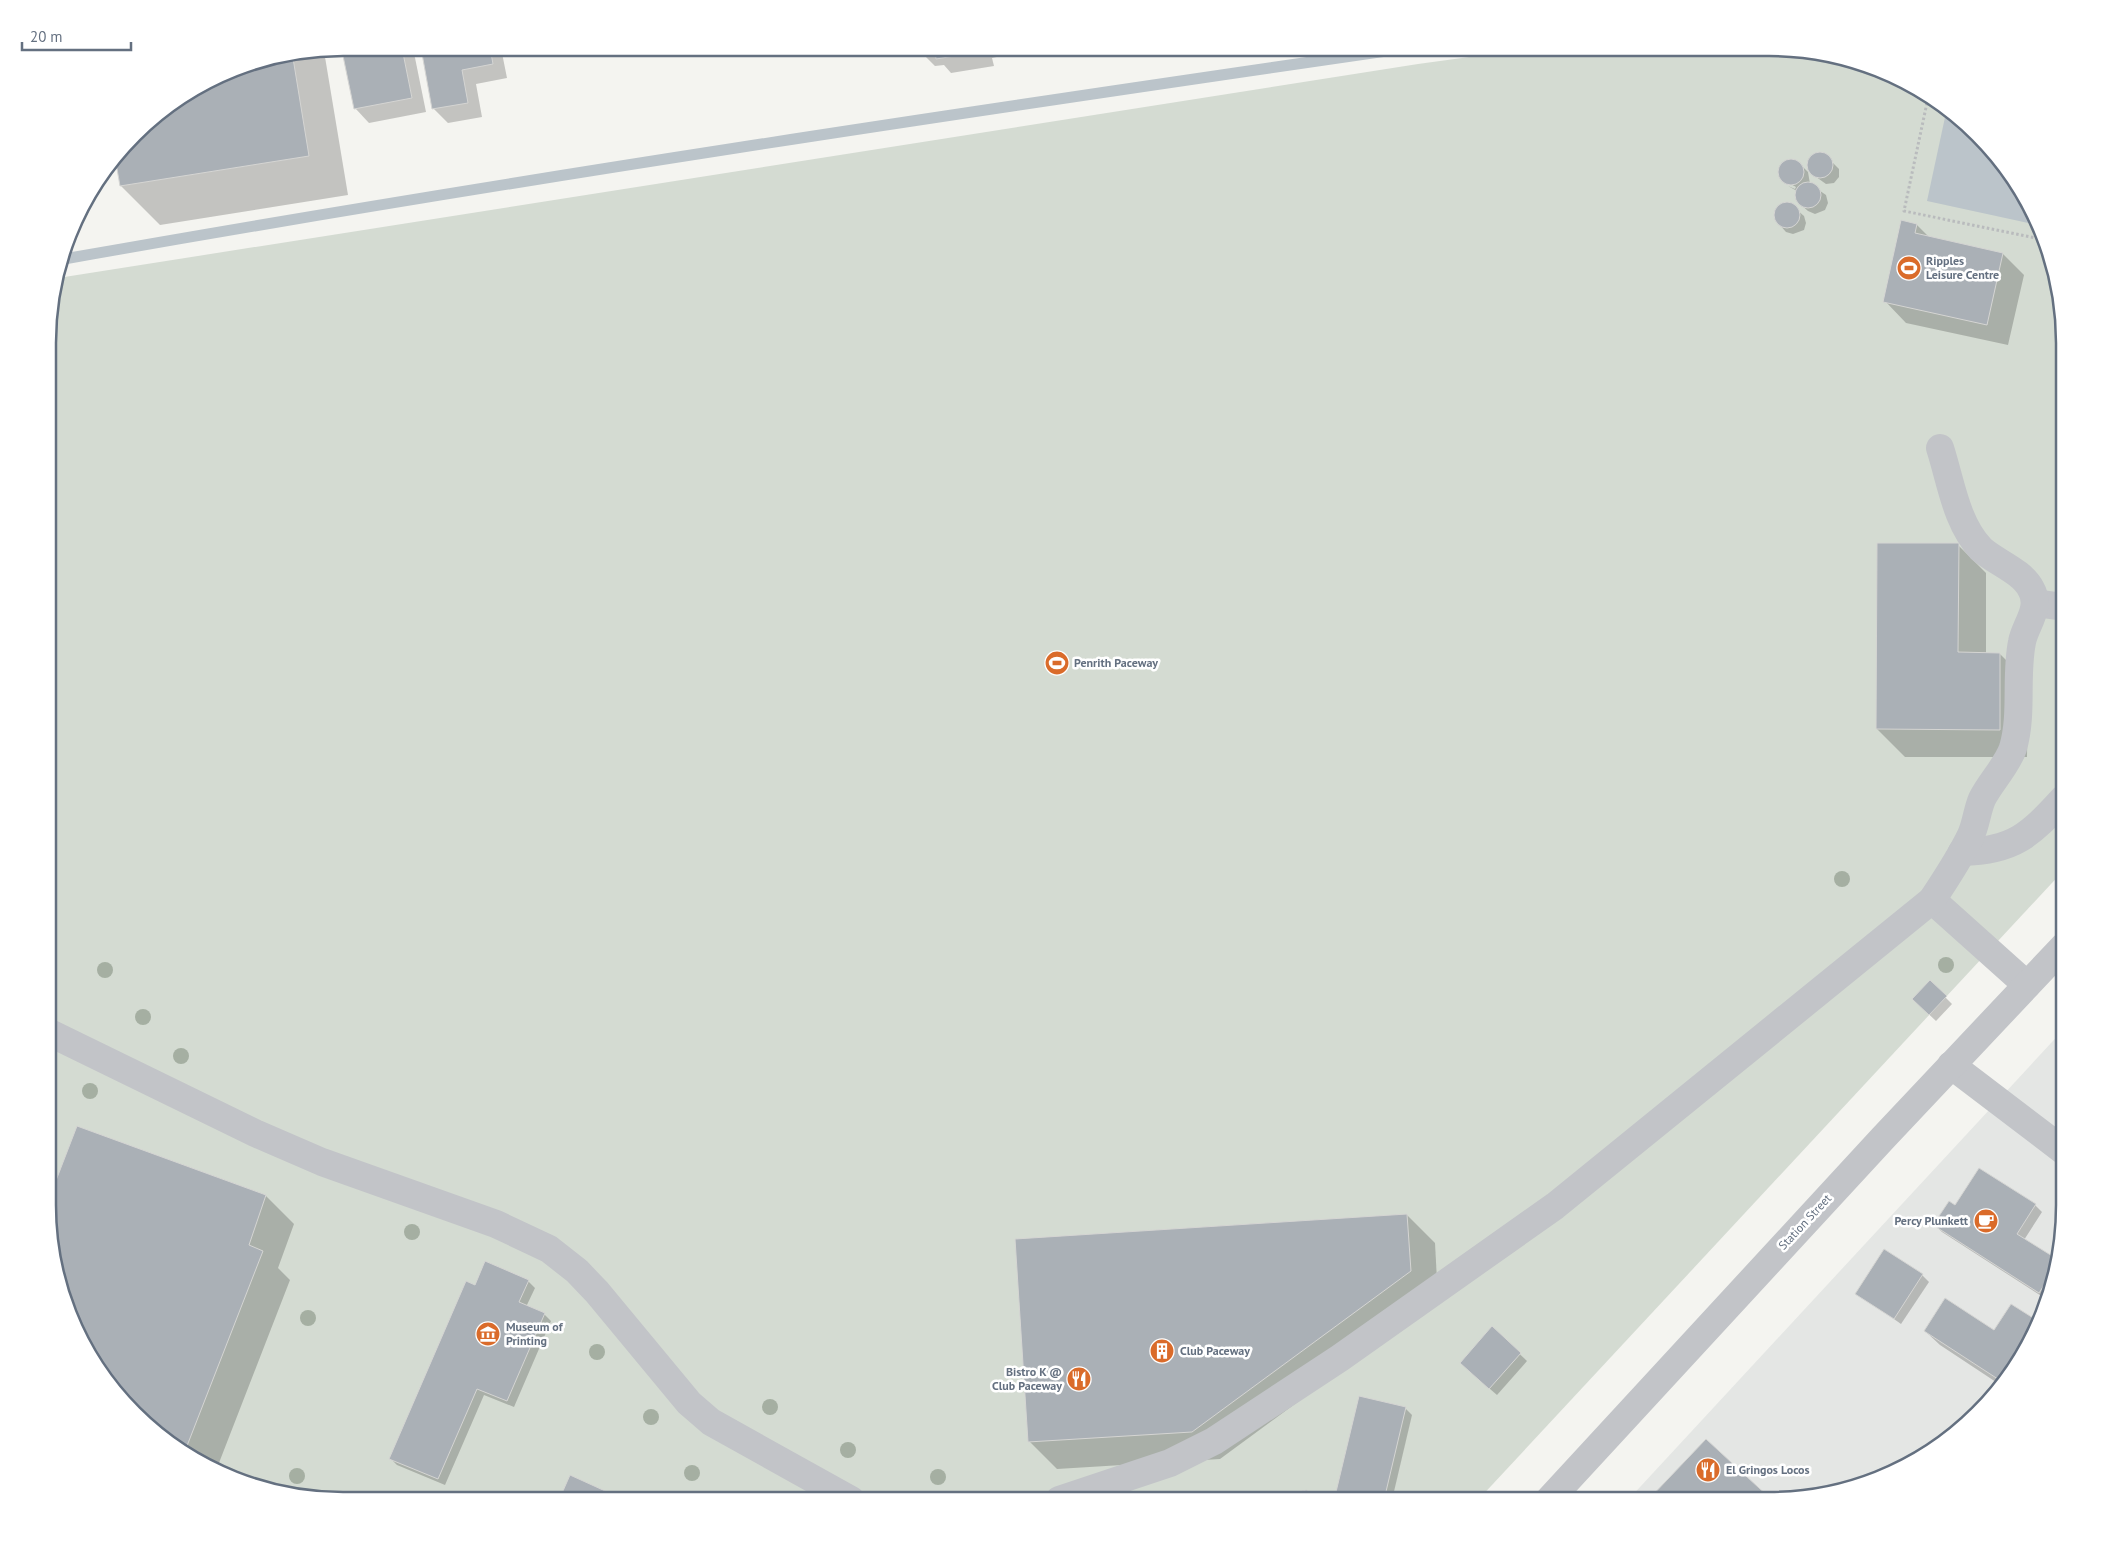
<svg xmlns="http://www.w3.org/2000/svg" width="2112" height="1548" font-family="'PT Sans',sans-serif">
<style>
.built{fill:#e4e6e4}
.green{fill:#d4dbd2}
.water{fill:#bbc4ca}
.shadow{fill:#0003}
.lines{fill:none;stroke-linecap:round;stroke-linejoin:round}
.stream{stroke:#bbc4ca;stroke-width:11}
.building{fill:#aab0b6;stroke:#d5d5d3}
.path{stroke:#b9bbbd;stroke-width:3;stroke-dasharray:2.5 2.5;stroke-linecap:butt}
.minor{stroke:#c2c4c8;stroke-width:28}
.tree{fill:#a5afa2}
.labels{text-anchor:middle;stroke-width:5;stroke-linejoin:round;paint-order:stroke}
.poi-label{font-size:12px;font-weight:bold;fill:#647080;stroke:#fff;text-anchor:start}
.street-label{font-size:12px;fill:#647080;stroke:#fff}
.rim{fill:none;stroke:#647080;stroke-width:2.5}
</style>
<rect width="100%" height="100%" fill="#f4f4f0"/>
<!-- built -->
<path class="built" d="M 2064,1029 L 2064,1224 L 2049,1300 L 2003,1385 L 1949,1439 L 1900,1470 L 1845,1490 L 1769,1500 L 1628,1500 Z"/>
<!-- green -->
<path class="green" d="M 1536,48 L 1788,48 L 1864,63 L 1949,109 L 2003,163 L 2034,212 L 2064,324 L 2064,870 L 1478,1500 L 324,1500 L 248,1485 L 163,1439 L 87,1352 L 50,1243 L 50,305 L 58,278 L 1418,64 Z"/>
<!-- water -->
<path class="water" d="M 1947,108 C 1978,131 2027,188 2037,225 L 1927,201 Z"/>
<!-- shadow -->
<g class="shadow">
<path d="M 367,48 L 413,48 L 426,112 L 369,123 L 355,108 L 344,52 Z"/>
<path d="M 422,48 L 501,48 L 507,78 L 476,84 L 482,117 L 448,123 L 433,108 Z"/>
<path d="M 512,48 L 572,48 L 522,57 Z"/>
<path d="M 593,48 L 656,48 L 603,57 Z"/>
<path d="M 920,48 L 1005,48 L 1006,55 L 992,58 L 994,66 L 951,73 L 944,65 L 935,66 L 921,52 Z"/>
<path d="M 324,51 L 348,195 L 160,225 L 121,186 L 117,161 L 148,121 L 230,70 Z"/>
<path d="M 1823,153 L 1839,169 L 1839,177 L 1834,183 L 1826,184 L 1812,174 L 1808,164 L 1815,154 Z"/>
<path d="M 1790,160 L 1801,165 L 1808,172 L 1810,184 L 1826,195 L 1828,203 L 1825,210 L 1815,214 L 1808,211 L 1800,204 L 1797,191 L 1788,186 L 1795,189 L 1796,187 L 1787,182 L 1787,184 L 1783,181 L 1780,170 L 1783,163 Z"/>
<path d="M 1782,204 L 1790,204 L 1804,216 L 1806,223 L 1804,230 L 1793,234 L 1786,232 L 1779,224 L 1775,213 Z"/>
<path d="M 1917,225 L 1930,238 L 2003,254 L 2024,275 L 2008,345 L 1906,323 L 1885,301 Z"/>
<path d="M 1958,545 L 1986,573 L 1986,654 L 2000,654 L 2028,682 L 2027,757 L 1905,757 L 1877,729 Z"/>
<path d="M 1930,982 L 1952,1004 L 1936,1021 L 1920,1006 Z"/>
<path d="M 78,1128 L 266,1196 L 294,1224 L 278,1268 L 290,1280 L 217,1468 L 163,1439 L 87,1352 L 50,1243 L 50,1200 Z"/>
<path d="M 1979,1169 L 2035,1205 L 2042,1212 L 2024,1240 L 2057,1261 L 2050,1292 L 2046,1299 L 1942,1232 L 1935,1225 L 1955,1207 Z"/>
<path d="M 1407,1215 L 1435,1243 L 1438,1299 L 1220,1459 L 1057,1469 L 1029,1441 Z"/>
<path d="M 1922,1275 L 1929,1282 L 1901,1324 L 1857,1293 Z"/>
<path d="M 528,1281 L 535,1288 L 526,1307 L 544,1314 L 551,1321 L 514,1407 L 484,1395 L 445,1485 L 397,1465 L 390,1458 L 475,1286 Z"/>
<path d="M 2037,1322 L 2002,1386 L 1940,1345 L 1925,1331 L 1994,1332 Z"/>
<path d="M 1492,1328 L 1527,1361 L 1497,1395 L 1468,1370 Z"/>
<path d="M 1405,1408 L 1412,1415 L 1392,1500 L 1344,1498 L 1337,1491 Z"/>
<path d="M 1706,1441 L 1770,1500 L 1649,1500 Z"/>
<path d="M 1307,1491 L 1314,1500 L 1260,1500 Z"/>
</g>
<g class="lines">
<!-- stream -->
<path class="stream" d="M 64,259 C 510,180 958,113 1407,48"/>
</g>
<!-- building -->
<g class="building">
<path d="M 360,48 L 402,48 L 412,98 L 354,109 L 342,51 Z"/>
<path d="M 421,48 L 490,48 L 493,64 L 462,70 L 468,103 L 432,109 Z"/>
<path d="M 919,48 L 979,48 L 980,52 L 936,59 L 935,51 L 920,53 Z"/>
<path d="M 293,58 L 309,156 L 120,186 L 116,163 L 148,121 L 230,70 Z"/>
<circle cx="1820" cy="165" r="13"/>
<circle cx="1791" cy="172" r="13"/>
<circle cx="1808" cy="195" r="13"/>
<circle cx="1787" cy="215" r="13"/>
<path d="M 1901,220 L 1917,224 L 1915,233 L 2003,253 L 1987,325 L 1883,302 Z"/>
<path d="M 1877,543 L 1959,543 L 1958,652 L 2000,653 L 2000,730 L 1876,729 Z"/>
<path d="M 1930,980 L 1947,996 L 1929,1015 L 1912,999 Z"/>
<path d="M 77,1126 L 266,1195 L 249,1245 L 263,1251 L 185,1451 L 163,1439 L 87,1352 L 50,1243 L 50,1196 Z"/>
<path d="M 1979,1168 L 2036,1204 L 2017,1234 L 2057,1259 L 2055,1268 L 2039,1293 L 1933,1225 L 1949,1201 L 1955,1205 Z"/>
<path d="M 1407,1214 L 1411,1271 L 1192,1432 L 1028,1442 L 1015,1239 Z"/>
<path d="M 1884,1249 L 1923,1274 L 1894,1319 L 1855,1294 Z"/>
<path d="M 485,1261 L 529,1280 L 519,1302 L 545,1313 L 507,1401 L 477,1389 L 438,1479 L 389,1459 L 466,1281 L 475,1285 Z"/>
<path d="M 1945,1298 L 1994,1330 L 2011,1304 L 2038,1321 L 2004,1383 L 1924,1331 Z"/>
<path d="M 1492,1326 L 1521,1353 L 1489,1389 L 1460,1363 Z"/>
<path d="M 1359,1396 L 1406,1407 L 1384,1500 L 1336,1492 Z"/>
<path d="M 1706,1439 L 1772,1500 L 1648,1500 Z"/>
<path d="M 570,1475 L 625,1500 L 559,1500 Z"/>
<path d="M 1307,1490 L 1309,1500 L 1254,1500 Z"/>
</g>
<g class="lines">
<!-- path -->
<path class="path" d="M 1928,98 L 1904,211 L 2041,239"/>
<!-- minor -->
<g class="minor">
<path d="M 2035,603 L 2064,607"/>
<path d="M 1962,852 C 2014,851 2030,835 2064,798"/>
<path d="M 1932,900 L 2027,985"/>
<path d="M 50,1033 L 255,1133 L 322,1162 L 496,1224 L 549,1249 L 577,1271 L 597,1292 L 689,1403 L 711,1422 L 851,1500"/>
<path d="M 1951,1065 L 2064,1151"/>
<path d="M 1059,1500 L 1170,1463 L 1214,1441 L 1340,1358 L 1555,1206 L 1932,900 C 1946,879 1960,858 1971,835 C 1976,824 1977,811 1982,799 C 1990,783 2008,764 2013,748 C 2023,713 2015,677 2022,642 C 2025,625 2042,608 2031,589 C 2022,571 1995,562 1981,549 C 1956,523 1951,482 1940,448"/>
<path d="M 1549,1500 L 1883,1138 L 2064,946"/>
</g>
</g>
<!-- trees -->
<g class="tree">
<circle cx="1842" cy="879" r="8"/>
<circle cx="1946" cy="965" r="8"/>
<circle cx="105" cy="970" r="8"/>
<circle cx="143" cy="1017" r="8"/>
<circle cx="181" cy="1056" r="8"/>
<circle cx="90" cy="1091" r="8"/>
<circle cx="412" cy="1232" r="8"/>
<circle cx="308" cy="1318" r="8"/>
<circle cx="597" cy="1352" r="8"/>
<circle cx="770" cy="1407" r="8"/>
<circle cx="651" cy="1417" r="8"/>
<circle cx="848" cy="1450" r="8"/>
<circle cx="692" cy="1473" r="8"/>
<circle cx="297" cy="1476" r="8"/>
<circle cx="938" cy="1477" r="8"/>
</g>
<!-- icons -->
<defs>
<symbol id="stadium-disc" viewBox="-11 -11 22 22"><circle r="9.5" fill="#da6b2a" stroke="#fff"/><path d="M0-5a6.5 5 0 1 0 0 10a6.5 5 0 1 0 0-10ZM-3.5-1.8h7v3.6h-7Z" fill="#fff"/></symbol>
<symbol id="cafe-disc" viewBox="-11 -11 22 22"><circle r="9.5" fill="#da6b2a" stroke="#fff"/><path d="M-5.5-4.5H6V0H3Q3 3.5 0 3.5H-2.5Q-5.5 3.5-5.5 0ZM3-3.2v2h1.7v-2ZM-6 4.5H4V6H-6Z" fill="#fff"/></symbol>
<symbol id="museum-disc" viewBox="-11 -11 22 22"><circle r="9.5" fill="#da6b2a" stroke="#fff"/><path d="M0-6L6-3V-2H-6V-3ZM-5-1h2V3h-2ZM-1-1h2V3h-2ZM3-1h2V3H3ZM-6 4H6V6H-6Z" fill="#fff"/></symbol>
<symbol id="building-disc" viewBox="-11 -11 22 22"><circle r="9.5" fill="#da6b2a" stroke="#fff"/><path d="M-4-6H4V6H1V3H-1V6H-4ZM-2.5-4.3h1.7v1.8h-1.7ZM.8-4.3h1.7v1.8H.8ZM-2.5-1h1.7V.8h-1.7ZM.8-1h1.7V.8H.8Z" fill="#fff"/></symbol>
<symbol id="restaurant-disc" viewBox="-11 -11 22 22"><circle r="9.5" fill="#da6b2a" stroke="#fff"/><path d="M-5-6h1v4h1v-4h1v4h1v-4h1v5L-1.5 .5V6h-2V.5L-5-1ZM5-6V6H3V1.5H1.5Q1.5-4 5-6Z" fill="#fff"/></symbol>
</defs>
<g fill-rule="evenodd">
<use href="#stadium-disc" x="1895" y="254" width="28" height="28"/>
<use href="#stadium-disc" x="1043" y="649" width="28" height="28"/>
<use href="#cafe-disc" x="1972" y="1207" width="28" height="28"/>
<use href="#museum-disc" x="474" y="1320" width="28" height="28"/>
<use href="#building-disc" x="1148" y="1337" width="28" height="28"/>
<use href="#restaurant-disc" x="1065" y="1365" width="28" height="28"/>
<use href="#restaurant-disc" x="1694" y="1456" width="28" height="28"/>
</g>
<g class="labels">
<!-- poi labels -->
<g class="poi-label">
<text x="1926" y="265">Ripples<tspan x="1926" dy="14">Leisure Centre</tspan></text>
<text x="1074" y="667">Penrith Paceway</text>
<text x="1968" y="1225" text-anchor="end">Percy Plunkett</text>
<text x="506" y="1331">Museum of<tspan x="506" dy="14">Printing</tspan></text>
<text x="1180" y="1355">Club Paceway</text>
<text x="1062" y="1376" text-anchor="end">Bistro K @<tspan x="1062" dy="14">Club Paceway</tspan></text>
<text x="1726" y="1474">El Gringos Locos</text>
</g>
<!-- street labels -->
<g class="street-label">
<text transform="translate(1805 1222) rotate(-47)" y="4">Station Street</text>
</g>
</g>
<!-- crop -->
<path d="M0 0H2112V1548H0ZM343 56H1769A287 287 0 0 1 2056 343V1205A287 287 0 0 1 1769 1492H343A287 287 0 0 1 56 1205V343A287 287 0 0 1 343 56Z" fill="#fff" fill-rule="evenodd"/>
<path class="rim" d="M343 56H1769A287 287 0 0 1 2056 343V1205A287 287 0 0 1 1769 1492H343A287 287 0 0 1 56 1205V343A287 287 0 0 1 343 56Z"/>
<!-- scale -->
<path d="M22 42v8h109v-8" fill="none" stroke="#647080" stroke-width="2.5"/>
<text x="30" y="42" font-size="15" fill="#647080" stroke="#ffffff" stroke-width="4" paint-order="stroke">20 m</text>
</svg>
